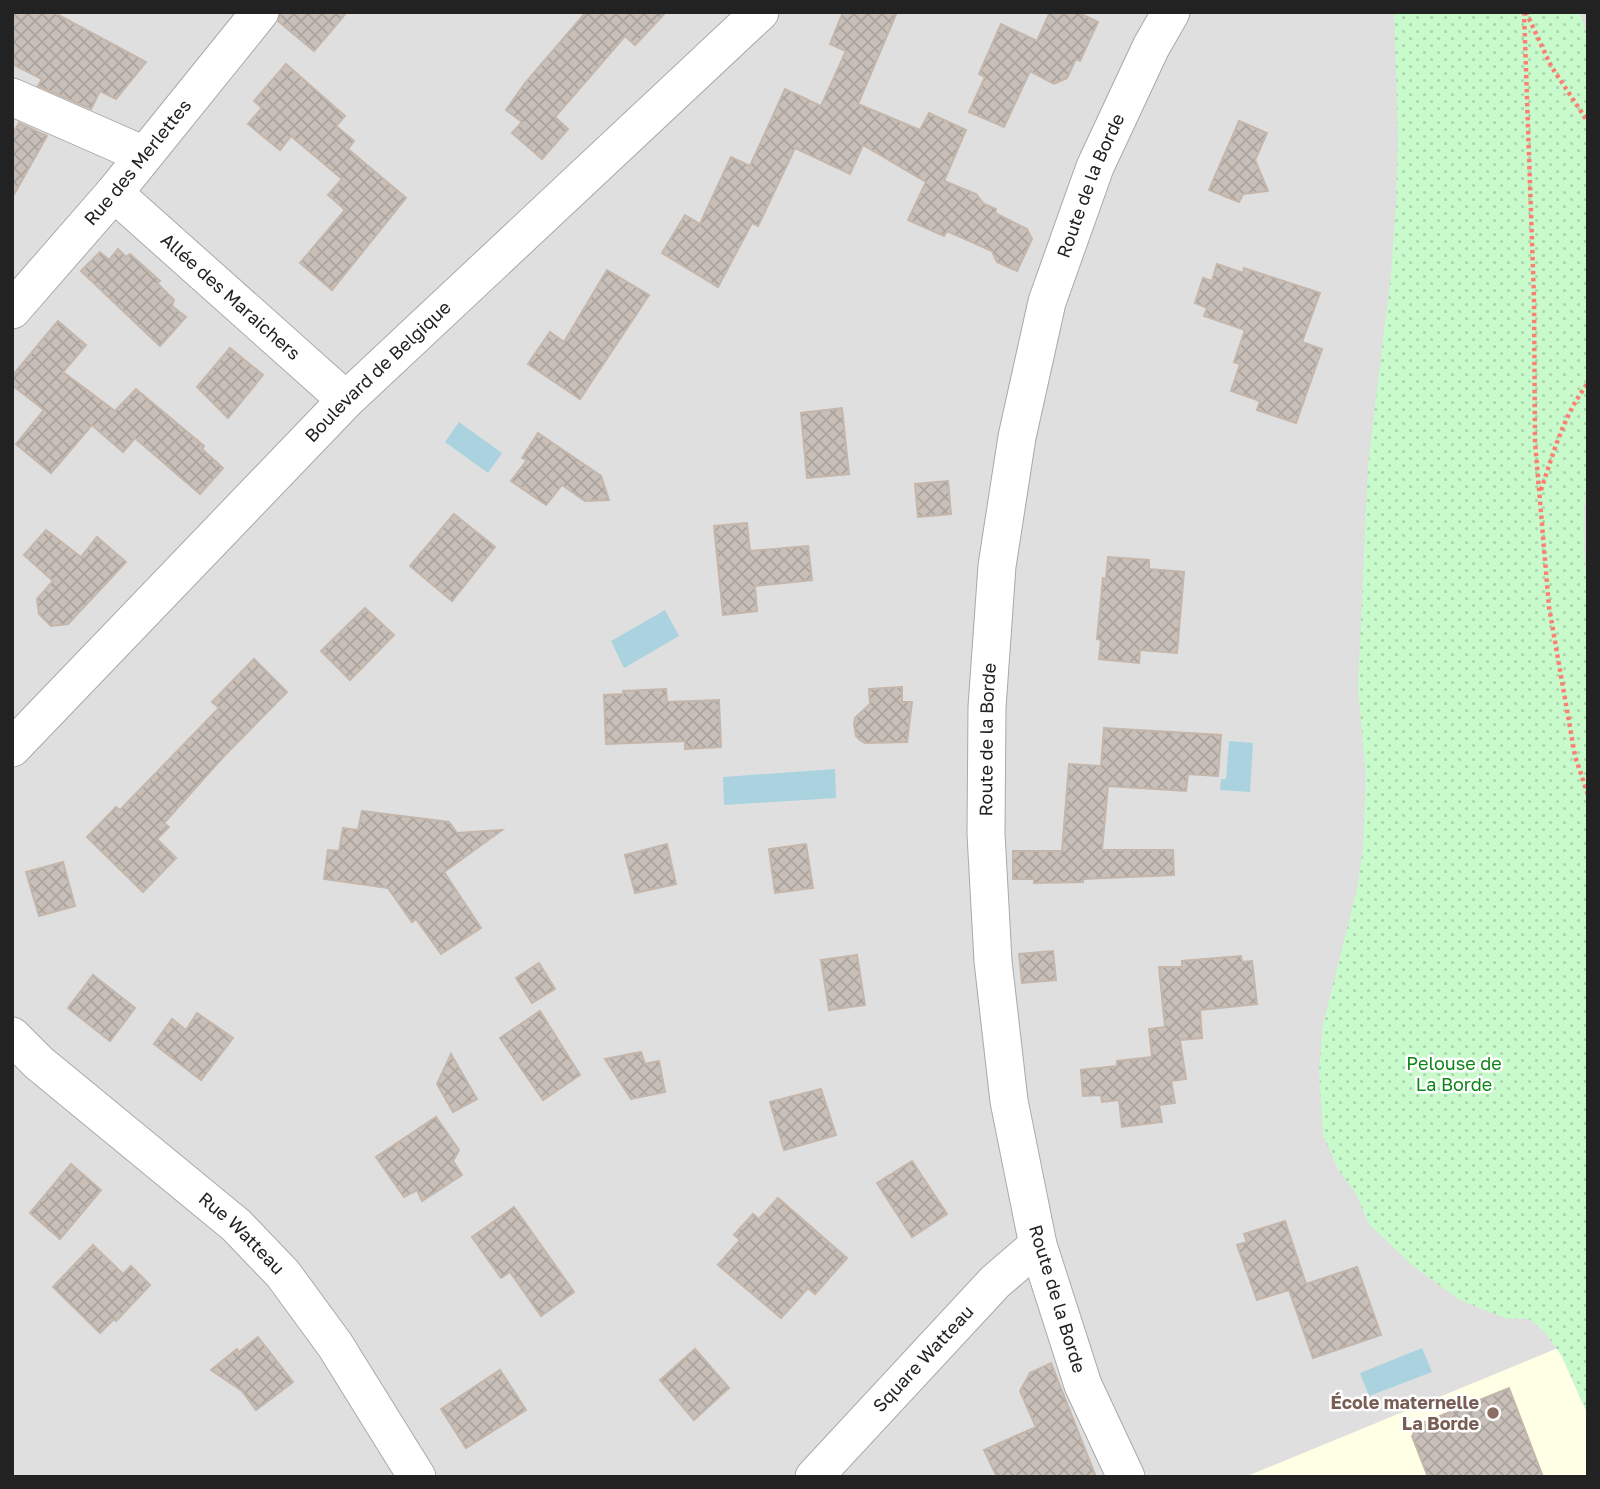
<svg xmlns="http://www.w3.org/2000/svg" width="1600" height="1489" font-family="'Golos Text',sans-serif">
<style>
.residential{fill:#e0dfdf}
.education{fill:#ffffe5}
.park{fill:url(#park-dots)}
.water{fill:#aad3df}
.building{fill:url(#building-cross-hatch);stroke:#c4b6ab;stroke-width:2}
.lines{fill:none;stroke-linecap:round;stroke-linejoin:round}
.minor-casing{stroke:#a9a9a9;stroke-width:39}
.path{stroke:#fa8072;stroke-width:4.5;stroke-dasharray:3.5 3.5;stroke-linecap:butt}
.minor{stroke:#fff;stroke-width:37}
.education-dot{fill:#8d6e63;stroke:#fff;stroke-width:2.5}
.labels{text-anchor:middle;stroke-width:5;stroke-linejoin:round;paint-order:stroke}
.street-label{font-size:18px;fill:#222;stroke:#fff}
.park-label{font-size:18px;fill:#0c8416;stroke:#fff}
.education-label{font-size:18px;font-weight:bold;fill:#785e54;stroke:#fff;text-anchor:end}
</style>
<defs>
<pattern id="park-dots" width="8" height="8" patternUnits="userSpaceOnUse" patternTransform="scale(1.75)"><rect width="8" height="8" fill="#c8facc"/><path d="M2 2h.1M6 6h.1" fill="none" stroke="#acd6af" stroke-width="1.8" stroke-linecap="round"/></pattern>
<pattern id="building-cross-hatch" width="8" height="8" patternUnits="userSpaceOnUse" patternTransform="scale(1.75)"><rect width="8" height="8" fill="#c7bfb8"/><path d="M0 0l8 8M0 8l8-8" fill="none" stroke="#aba49e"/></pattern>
</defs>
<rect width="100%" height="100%" fill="#f2efe9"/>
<!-- residential -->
<rect class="residential" x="12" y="12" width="1576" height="1465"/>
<!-- education -->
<path class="education" d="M 1558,1348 L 1588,1415 L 1588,1477 L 1245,1477 Z"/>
<!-- park -->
<path class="park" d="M 1394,12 L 1580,12 L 1588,37 L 1588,476 C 1581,516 1584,556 1588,596 L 1588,1415 L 1563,1358 L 1545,1332 L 1529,1319 L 1505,1318 L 1460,1300 L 1414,1267 L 1369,1224 L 1355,1192 L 1338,1169 L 1323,1135 L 1319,1070 L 1323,1025 L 1358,885 L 1363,847 L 1366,777 L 1358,689 L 1368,465 L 1391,274 L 1396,204 L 1398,137 Z"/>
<!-- water -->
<g class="water">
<path d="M 459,422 L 502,453 L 488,473 L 445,442 Z"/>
<path d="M 665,610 L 679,636 L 624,668 L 611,641 Z"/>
<path d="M 1229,741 L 1253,743 L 1250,792 L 1220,790 L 1221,779 L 1226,779 Z"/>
<path d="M 835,769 L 836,798 L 724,805 L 723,777 Z"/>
<path d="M 1422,1348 L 1432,1372 L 1369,1396 L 1360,1373 Z"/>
</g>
<!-- building -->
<g class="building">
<path d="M 12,12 L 53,12 L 146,62 L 116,99 L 100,91 L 91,109 L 38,86 L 42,79 L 12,64 Z"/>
<path d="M 281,12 L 347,12 L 314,51 L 278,21 Z"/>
<path d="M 586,12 L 666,12 L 635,45 L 625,36 L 555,117 L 568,129 L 542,159 L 512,133 L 522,122 L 506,110 L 525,83 Z"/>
<path d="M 843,12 L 897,12 L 858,104 L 920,130 L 929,113 L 966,130 L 944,181 L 976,194 L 984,204 L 996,209 L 995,213 L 1027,229 L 1032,239 L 1017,271 L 997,262 L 992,251 L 947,231 L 944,236 L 908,220 L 926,182 L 863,145 L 850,174 L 795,148 L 758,226 L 752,223 L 718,287 L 662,253 L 685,215 L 700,224 L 731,157 L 750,166 L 785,89 L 821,106 L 846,51 L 830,44 Z"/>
<path d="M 1050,12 L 1077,12 L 1098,22 L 1080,61 L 1076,59 L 1067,78 L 1054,84 L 1030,71 L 1004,127 L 969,112 L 985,77 L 979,74 L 1001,24 L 1037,41 Z"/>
<path d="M 286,64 L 345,116 L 336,126 L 354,141 L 348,149 L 406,198 L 332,290 L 300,263 L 345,210 L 328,195 L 342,179 L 291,136 L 280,150 L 248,124 L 262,108 L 254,101 Z"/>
<path d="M 1239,121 L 1267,133 L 1255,160 L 1268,191 L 1243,194 L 1239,202 L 1209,190 Z"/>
<path d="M 19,123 L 47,136 L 12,198 L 12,135 Z"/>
<path d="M 118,249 L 126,257 L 130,254 L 160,281 L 157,283 L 174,300 L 172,306 L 186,317 L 160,346 L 81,271 L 100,252 L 109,260 Z"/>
<path d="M 1217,264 L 1243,273 L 1244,268 L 1320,293 L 1302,342 L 1322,349 L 1296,423 L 1257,410 L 1260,401 L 1231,391 L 1240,364 L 1234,362 L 1245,330 L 1204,316 L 1207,308 L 1195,303 L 1203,278 L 1212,281 Z"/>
<path d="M 607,270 L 649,295 L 580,399 L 528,364 L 550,332 L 564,342 Z"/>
<path d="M 58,321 L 86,345 L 63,372 L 115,411 L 136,389 L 204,446 L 202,449 L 223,468 L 200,494 L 135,438 L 123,452 L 92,425 L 51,473 L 16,444 L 44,410 L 12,385 L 12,376 Z"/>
<path d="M 230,348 L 263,375 L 228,418 L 197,387 Z"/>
<path d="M 842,408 L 849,474 L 807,478 L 801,413 Z"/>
<path d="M 538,433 L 601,476 L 609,500 L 585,501 L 562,485 L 546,505 L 511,481 L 527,460 L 522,458 Z"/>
<path d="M 948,481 L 951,514 L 918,517 L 915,484 Z"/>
<path d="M 454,514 L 495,547 L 452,601 L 410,566 Z"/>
<path d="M 747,523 L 750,551 L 808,546 L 812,580 L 755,586 L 757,611 L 723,615 L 714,526 Z"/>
<path d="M 46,530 L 81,557 L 97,537 L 126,562 L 68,624 L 51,626 L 39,614 L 37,599 L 53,581 L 24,555 Z"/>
<path d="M 1108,557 L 1149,560 L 1149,569 L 1184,572 L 1177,653 L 1140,650 L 1139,663 L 1099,659 L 1101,640 L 1097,639 L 1103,578 L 1106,579 Z"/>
<path d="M 365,608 L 394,635 L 350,680 L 321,651 Z"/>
<path d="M 254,659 L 287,692 L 225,755 L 164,823 L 169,827 L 157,839 L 176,858 L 143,892 L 87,837 L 116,807 L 120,810 L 219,708 L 212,702 Z"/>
<path d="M 902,687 L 902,702 L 912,702 L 907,742 L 865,743 L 860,740 L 856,736 L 854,724 L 855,718 L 870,704 L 869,689 Z"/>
<path d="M 666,689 L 667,702 L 719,700 L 721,747 L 685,749 L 685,741 L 606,744 L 604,695 L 623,694 L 623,691 Z"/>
<path d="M 1104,728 L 1221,735 L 1218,776 L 1188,774 L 1186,791 L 1108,786 L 1102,850 L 1173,850 L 1174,875 L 1083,879 L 1083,882 L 1034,883 L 1034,879 L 1013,879 L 1013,851 L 1062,851 L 1069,764 L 1101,766 Z"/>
<path d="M 362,811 L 449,822 L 457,833 L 502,830 L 444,872 L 481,928 L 441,954 L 416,919 L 412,922 L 388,888 L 324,879 L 328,850 L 339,851 L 343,828 L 358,830 Z"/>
<path d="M 667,844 L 676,884 L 635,893 L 625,855 Z"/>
<path d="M 806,844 L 813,888 L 775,893 L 769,849 Z"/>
<path d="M 63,862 L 75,906 L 39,916 L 26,872 Z"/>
<path d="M 1053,951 L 1056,980 L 1022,983 L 1019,954 Z"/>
<path d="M 857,955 L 865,1005 L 829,1010 L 821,960 Z"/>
<path d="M 1241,956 L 1242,962 L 1252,961 L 1257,1004 L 1200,1010 L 1202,1038 L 1180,1040 L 1186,1079 L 1171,1081 L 1175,1103 L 1159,1105 L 1162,1122 L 1122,1127 L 1119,1100 L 1102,1102 L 1101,1095 L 1083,1096 L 1081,1070 L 1117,1066 L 1117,1061 L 1152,1057 L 1149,1029 L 1165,1027 L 1159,967 L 1182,967 L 1182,961 Z"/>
<path d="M 539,963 L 555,989 L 532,1003 L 516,978 Z"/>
<path d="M 93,975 L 135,1008 L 110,1041 L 68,1008 Z"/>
<path d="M 540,1011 L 580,1075 L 543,1100 L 500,1038 Z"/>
<path d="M 197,1013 L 233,1038 L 201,1080 L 154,1044 L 172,1019 L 186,1030 Z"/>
<path d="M 641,1052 L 645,1064 L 659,1061 L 665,1092 L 631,1099 L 605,1059 Z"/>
<path d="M 451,1054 L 477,1099 L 453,1112 L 437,1084 Z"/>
<path d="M 821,1089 L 836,1135 L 784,1150 L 770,1102 Z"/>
<path d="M 436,1117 L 459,1150 L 453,1161 L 462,1175 L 422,1201 L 417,1190 L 404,1197 L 376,1157 Z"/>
<path d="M 912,1161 L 947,1214 L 912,1237 L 877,1183 Z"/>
<path d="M 71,1164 L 101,1190 L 60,1239 L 30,1213 Z"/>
<path d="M 778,1198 L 847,1258 L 815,1294 L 808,1288 L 781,1318 L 718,1265 L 740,1240 L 734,1235 L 753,1214 L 759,1219 Z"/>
<path d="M 514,1207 L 574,1292 L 541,1316 L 510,1272 L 501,1278 L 472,1237 Z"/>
<path d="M 1285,1221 L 1306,1284 L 1357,1267 L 1381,1335 L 1313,1358 L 1289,1290 L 1257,1300 L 1237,1245 L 1247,1242 L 1244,1234 Z"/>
<path d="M 93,1245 L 123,1274 L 131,1266 L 150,1285 L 116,1321 L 114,1319 L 100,1333 L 53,1287 Z"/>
<path d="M 258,1337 L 293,1382 L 256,1410 L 242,1391 L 211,1370 L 237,1349 L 239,1352 Z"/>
<path d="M 695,1349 L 729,1388 L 694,1420 L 660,1380 Z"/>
<path d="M 1051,1363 L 1096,1477 L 997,1477 L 984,1450 L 1036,1427 L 1020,1391 L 1030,1373 Z"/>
<path d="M 500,1370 L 526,1410 L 466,1448 L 441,1409 Z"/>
<path d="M 1509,1388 L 1543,1477 L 1428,1477 L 1412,1436 L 1420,1424 Z"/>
</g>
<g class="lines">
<defs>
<g id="minor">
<path d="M 12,97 L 144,155"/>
<path id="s1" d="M 114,193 L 346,400"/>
<path id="s2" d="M 12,310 L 114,193 L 260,12"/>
<path id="s3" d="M 12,748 L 346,400 L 760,12"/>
<path id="s4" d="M 12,1036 L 39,1063 L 236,1225 L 283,1274 L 335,1345 L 417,1477"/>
<path id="s5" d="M 814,1477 L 995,1282 L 1038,1245"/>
<path id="s6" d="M 1126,1477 L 1083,1385 L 1038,1245 L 1009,1101 L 993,961 L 986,834 L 987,707 L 997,566 L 1017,437 L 1047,302 L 1095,167 L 1151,47 L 1171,12"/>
</g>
</defs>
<!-- minor casing -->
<use href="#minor" class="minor-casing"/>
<!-- path -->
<g class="path">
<path d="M 1524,12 L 1534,298 L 1535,442 L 1549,607 L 1575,756 L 1588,795"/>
<path d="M 1526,12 L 1551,66 L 1588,122"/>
<path d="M 1541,490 C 1553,454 1564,414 1588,383"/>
</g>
<!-- minor -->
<use href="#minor" class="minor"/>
</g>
<!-- markers -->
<circle class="education-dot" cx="1493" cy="1413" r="7"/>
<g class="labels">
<!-- street labels -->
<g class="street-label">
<text dy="6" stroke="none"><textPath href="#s2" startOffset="194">Rue des Merlettes</textPath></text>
<text dy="6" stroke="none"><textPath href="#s6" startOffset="1325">Route de la Borde</textPath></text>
<text dy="6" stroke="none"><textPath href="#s1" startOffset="156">Allée des Maraichers</textPath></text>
<text dy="6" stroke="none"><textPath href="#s3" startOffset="525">Boulevard de Belgique</textPath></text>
<text dy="6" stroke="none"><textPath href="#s6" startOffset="758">Route de la Borde</textPath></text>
<text dy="6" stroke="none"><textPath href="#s4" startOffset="303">Rue Watteau</textPath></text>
<text transform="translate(1057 1299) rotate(73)" y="6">Route de la Borde</text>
<text dy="6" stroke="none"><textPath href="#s5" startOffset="161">Square Watteau</textPath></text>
</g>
<!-- park labels -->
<g class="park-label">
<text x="1454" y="1070">Pelouse de<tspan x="1454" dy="21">La Borde</tspan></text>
</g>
<!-- education labels -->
<g class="education-label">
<text x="1479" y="1409">École maternelle<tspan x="1479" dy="21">La Borde</tspan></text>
</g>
</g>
<!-- border -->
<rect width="1600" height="1489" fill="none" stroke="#222222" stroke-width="28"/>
</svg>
